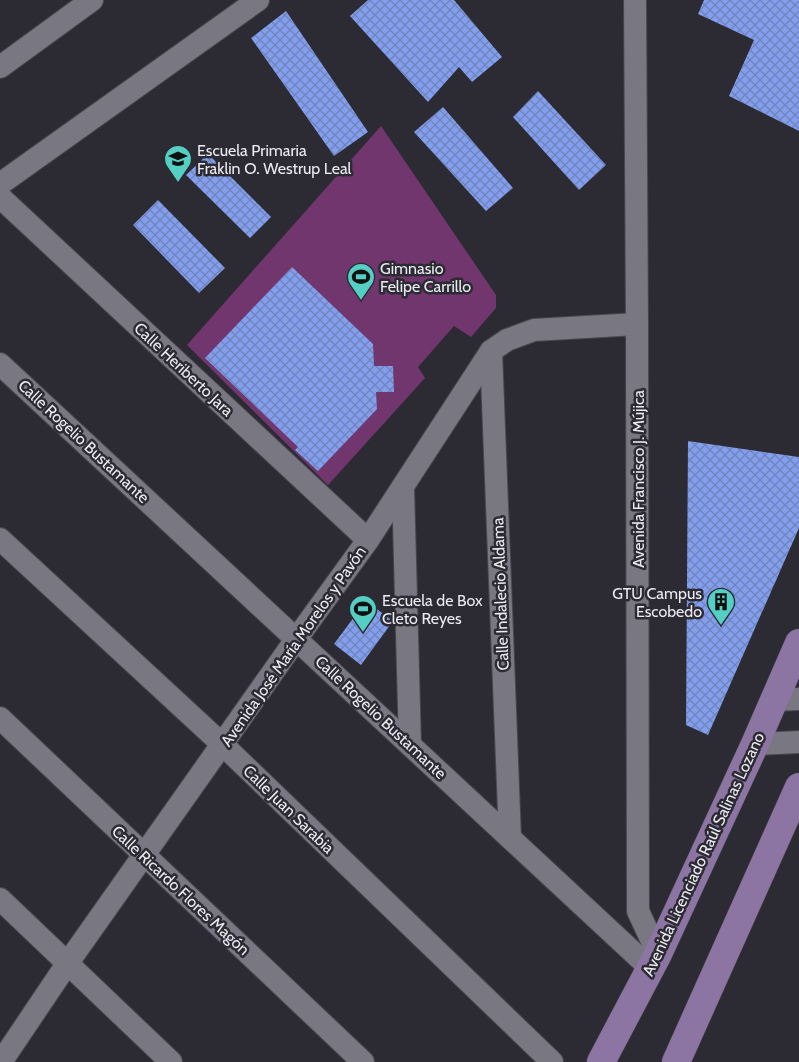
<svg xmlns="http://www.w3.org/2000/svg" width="799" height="1062" font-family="Cabin,sans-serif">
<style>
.green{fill:#70366d}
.building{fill:url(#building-cross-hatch)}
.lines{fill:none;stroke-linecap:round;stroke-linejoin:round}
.minor-casing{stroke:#48474f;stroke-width:24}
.major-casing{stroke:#48474f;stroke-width:29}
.minor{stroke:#787782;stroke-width:22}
.major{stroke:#8c74a3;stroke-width:28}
.labels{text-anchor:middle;stroke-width:5;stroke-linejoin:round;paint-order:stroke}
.poi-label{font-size:16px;fill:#ebeaf0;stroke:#2c2b34;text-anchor:start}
.street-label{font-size:16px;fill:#ebeaf0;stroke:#2c2b34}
</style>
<defs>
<pattern id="building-cross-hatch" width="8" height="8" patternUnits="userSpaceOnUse" patternTransform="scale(1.25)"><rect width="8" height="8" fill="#829eed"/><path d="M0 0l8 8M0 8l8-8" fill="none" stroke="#7084bc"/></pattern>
</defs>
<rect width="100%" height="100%" fill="#2c2b34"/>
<!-- green -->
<path class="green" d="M 381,126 L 496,295 L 496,308 L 471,337 L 454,326 L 418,367 L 425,378 L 328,485 L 187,345 Z"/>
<!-- building -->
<g class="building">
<path d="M 368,0 L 454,0 L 502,57 L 472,82 L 459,67 L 428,102 L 350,16 Z"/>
<path d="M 704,0 L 799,0 L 799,131 L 729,96 L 754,40 L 698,14 Z"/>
<path d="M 286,11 L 368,132 L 334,156 L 251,38 Z"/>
<path d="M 538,91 L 606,165 L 579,190 L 513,117 Z"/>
<path d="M 443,107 L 513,188 L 486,211 L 414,132 Z"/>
<path d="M 208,154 L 271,217 L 250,238 L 186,175 Z"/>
<path d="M 158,200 L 225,268 L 199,293 L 133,225 Z"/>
<path d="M 292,267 L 373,344 L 374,366 L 393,366 L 394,392 L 376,392 L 377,409 L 318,471 L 295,450 L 298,447 L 205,358 Z"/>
<path d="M 688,441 L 799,457 L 799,528 L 708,735 L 686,725 Z"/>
<path d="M 366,601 L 393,621 L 361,665 L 334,644 Z"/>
</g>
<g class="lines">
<defs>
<g id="minor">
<path d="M 635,0 L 637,324 L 638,911 L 658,954"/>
<path d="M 0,67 L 92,0"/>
<path d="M 0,184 L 258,0"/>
<path d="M 0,197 L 368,540"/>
<path d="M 491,351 L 510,838"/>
<path d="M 0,364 L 650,968"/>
<path d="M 403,487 L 410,744"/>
<path d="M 0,539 L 223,745 L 552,1062"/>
<path d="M 774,700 L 799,699"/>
<path d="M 0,718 L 363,1062"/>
<path d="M 755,744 L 799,742"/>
<path d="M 0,899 L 171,1062"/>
<path d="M 1,1062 L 67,964 L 297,638 L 368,540 L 491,351 L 507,340 L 534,330 L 637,324"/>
</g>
<g id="major">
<path d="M 601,1062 L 658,954 L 755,744 L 799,643"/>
<path d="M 676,1062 L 799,787"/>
</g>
</defs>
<!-- minor casing -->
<use href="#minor" class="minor-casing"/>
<!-- major casing -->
<use href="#major" class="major-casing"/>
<!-- minor -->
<use href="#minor" class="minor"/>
<!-- major -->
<use href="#major" class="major"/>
</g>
<!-- icons -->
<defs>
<symbol id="school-pin" viewBox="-11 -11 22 30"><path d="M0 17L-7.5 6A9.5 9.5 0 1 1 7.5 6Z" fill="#55cec4" stroke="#2c2b34"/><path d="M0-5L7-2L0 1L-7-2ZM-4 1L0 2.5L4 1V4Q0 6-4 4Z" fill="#111"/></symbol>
<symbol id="stadium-pin" viewBox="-11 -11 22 30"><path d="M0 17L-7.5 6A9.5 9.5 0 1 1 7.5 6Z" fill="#55cec4" stroke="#2c2b34"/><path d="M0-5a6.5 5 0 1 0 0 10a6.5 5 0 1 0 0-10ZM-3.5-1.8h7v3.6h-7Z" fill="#111"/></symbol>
<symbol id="building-pin" viewBox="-11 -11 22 30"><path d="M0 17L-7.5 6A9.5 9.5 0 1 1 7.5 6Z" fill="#55cec4" stroke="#2c2b34"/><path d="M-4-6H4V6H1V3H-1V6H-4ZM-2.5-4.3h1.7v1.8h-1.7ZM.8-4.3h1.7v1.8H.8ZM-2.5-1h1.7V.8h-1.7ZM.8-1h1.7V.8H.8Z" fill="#111"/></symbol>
</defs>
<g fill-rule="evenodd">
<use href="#school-pin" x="162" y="143" width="32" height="43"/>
<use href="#stadium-pin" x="345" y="261" width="32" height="43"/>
<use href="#building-pin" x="705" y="586" width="32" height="43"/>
<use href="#stadium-pin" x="347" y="593" width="32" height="43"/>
</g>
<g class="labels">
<!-- poi labels -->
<g class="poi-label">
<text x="197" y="156">Escuela Primaria<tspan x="197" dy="18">Fraklin O. Westrup Leal</tspan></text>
<text x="380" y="274">Gimnasio<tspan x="380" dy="18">Felipe Carrillo</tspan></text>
<text x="702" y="599" text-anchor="end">GTU Campus<tspan x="702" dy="18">Escobedo</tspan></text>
<text x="382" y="606">Escuela de Box<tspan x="382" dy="18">Cleto Reyes</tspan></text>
</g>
<!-- street labels -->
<g class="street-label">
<text transform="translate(184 369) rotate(43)" y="6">Calle Heriberto Jara</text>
<text transform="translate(84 441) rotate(43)" y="6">Calle Rogelio Bustamante</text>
<text transform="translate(638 479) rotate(-90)" y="6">Avenida Francisco J. Mújica</text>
<text transform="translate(500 594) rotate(-92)" y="6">Calle Indalecio Aldama</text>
<text transform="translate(293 646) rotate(-55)" y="6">Avenida José María Morelos y Pavón</text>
<text transform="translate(381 717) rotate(43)" y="6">Calle Rogelio Bustamante</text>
<text transform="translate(289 809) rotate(44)" y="6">Calle Juan Sarabia</text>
<text transform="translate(703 854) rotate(-65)" y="6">Avenida Licenciado Raúl Salinas Lozano</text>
<text transform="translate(181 890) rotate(43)" y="6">Calle Ricardo Flores Magón</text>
</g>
</g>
</svg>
